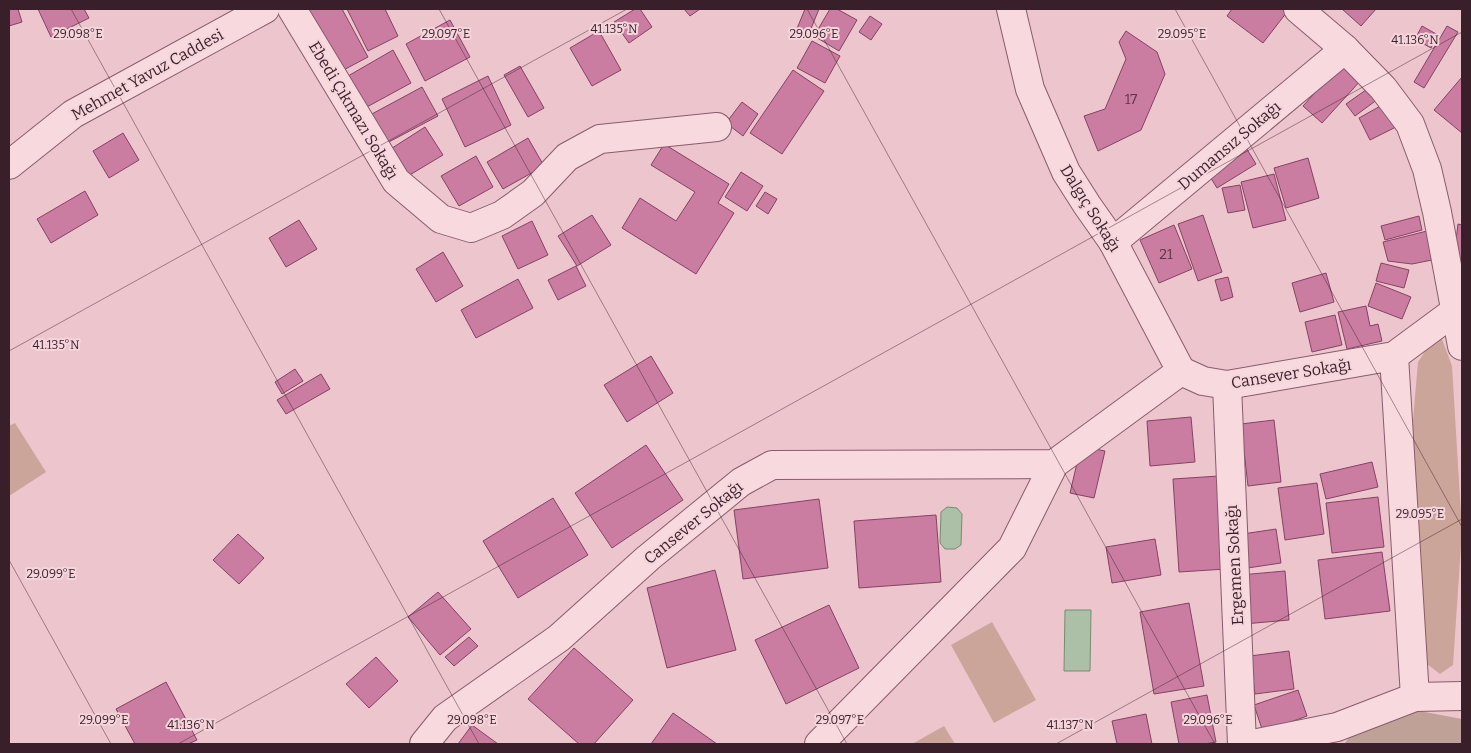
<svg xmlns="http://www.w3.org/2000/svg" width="1471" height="753" font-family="Bitter,serif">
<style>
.green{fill:#cba59a}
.cemetery{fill:#c0a198}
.water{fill:#acc0a7;stroke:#728f6e}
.building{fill:#ca7da1;stroke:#864264}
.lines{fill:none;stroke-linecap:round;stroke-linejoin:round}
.minor-casing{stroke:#885c6c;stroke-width:30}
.minor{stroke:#f8d9de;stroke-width:28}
.ticks{fill:none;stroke:#381f29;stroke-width:1;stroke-opacity:0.45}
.labels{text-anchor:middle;stroke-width:4;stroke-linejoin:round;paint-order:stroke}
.number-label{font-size:14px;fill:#5c3647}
.street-label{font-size:16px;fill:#381f29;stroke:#f5d5db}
.ticks-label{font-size:12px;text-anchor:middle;fill:#381f29;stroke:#f5d5db;stroke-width:4;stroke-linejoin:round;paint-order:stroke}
</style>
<rect width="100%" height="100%" fill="#edc5cd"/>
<!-- green -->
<g class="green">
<path d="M 1439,331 L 1452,366 L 1462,531 L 1453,665 L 1440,674 L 1427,664 L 1422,642 L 1408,479 L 1418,362 Z"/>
<path d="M 15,423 L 46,472 L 9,496 L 9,426 Z"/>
<path d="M 992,622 L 1036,700 L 994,723 L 951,645 Z"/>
<path d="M 944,726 L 955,744 L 912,744 Z"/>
</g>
<!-- cemetery -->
<path class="cemetery" d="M 1419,711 L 1462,719 L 1462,744 L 1344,744 L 1356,729 Z"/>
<!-- water -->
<g class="water">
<path d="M 947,507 L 957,508 L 962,514 L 961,545 L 955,549 L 945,549 L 940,543 L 941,512 Z"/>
<path d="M 1065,610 L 1091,610 L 1090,671 L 1064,671 Z"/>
</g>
<!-- building -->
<g class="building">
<path d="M 9,9 L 18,9 L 22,22 L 9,26 Z"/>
<path d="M 38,9 L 84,9 L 89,18 L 51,37 Z"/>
<path d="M 301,9 L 342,9 L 368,57 L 336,74 Z"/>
<path d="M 347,9 L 385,9 L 398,36 L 368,51 Z"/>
<path d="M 635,9 L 640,9 L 652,27 L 629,43 L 614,22 Z"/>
<path d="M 684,9 L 700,9 L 690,16 Z"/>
<path d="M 805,9 L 819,9 L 808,36 L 796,31 Z"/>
<path d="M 830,9 L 837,9 L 857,20 L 839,51 L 814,36 Z"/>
<path d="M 1232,9 L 1282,9 L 1287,12 L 1263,43 L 1227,16 Z"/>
<path d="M 1342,9 L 1376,9 L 1361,26 Z"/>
<path d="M 870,16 L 882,24 L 871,40 L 859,32 Z"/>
<path d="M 450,20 L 470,57 L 425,81 L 406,44 Z"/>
<path d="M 1422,26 L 1438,35 L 1431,48 L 1415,39 Z"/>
<path d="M 1447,26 L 1458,32 L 1424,88 L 1414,82 Z"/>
<path d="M 599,31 L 621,70 L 592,86 L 570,48 Z"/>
<path d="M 1126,31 L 1157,52 L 1165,74 L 1141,130 L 1098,151 L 1084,116 L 1105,109 L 1126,59 L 1119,42 Z"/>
<path d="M 812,41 L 840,56 L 825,83 L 797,68 Z"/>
<path d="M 393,50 L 411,83 L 365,108 L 348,76 Z"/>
<path d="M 1343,62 L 1362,79 L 1322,123 L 1303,106 Z"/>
<path d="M 520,66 L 544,108 L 528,117 L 504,75 Z"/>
<path d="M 793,70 L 824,91 L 782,154 L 750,133 Z"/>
<path d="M 488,76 L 511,125 L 465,147 L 442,99 Z"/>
<path d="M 1462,77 L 1462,133 L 1434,110 Z"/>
<path d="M 422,87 L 438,116 L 385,144 L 370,115 Z"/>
<path d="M 1370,87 L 1378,99 L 1355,116 L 1346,104 Z"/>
<path d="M 742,102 L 758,114 L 743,136 L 726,123 Z"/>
<path d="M 1384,104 L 1396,127 L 1370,140 L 1359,118 Z"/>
<path d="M 425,127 L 443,155 L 403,179 L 386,152 Z"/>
<path d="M 123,133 L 139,160 L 109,178 L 93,151 Z"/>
<path d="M 528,138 L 544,166 L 503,189 L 487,162 Z"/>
<path d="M 664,144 L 729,184 L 718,203 L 734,213 L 696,274 L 622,228 L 640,198 L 676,221 L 695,192 L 651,165 Z"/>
<path d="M 1245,146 L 1256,164 L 1217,188 L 1206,170 Z"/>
<path d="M 476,156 L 493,187 L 459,206 L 441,176 Z"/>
<path d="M 1308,158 L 1319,198 L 1286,208 L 1274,168 Z"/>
<path d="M 741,172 L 763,186 L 747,211 L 725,197 Z"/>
<path d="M 1274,174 L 1286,220 L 1253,228 L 1241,182 Z"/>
<path d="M 1240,185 L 1245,210 L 1228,213 L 1222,188 Z"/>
<path d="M 85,191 L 98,215 L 51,243 L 37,219 Z"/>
<path d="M 765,192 L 777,199 L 768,214 L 756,206 Z"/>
<path d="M 592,215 L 611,245 L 577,266 L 558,236 Z"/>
<path d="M 1203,215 L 1222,272 L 1198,281 L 1178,224 Z"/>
<path d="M 1419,216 L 1422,230 L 1385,240 L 1381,226 Z"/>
<path d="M 299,220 L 317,249 L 286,267 L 269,238 Z"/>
<path d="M 532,221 L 548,255 L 518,269 L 502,236 Z"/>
<path d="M 1458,224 L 1462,225 L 1462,261 L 1455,249 Z"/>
<path d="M 1174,225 L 1192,269 L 1159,283 L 1140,240 Z"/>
<path d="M 1427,231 L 1432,260 L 1412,264 L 1388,261 L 1383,242 Z"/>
<path d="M 443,252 L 463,286 L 436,302 L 416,269 Z"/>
<path d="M 1381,263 L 1409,270 L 1404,288 L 1376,281 Z"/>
<path d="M 576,266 L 586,286 L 558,300 L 548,280 Z"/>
<path d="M 1326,273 L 1334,302 L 1300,312 L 1292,283 Z"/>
<path d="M 1228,277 L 1233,297 L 1221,301 L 1215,280 Z"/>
<path d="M 518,279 L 533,308 L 476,338 L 461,310 Z"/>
<path d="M 1376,283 L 1411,297 L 1402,319 L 1368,306 Z"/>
<path d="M 1366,306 L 1370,326 L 1378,324 L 1382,341 L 1347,349 L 1338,312 Z"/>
<path d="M 1335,315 L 1342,345 L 1312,352 L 1305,322 Z"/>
<path d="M 651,356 L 673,393 L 627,422 L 604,385 Z"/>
<path d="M 295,369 L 303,381 L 282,394 L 275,382 Z"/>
<path d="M 321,374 L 330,389 L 286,414 L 277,400 Z"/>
<path d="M 1191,417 L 1195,462 L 1150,466 L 1147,421 Z"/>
<path d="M 1274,420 L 1281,482 L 1248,486 L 1241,424 Z"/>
<path d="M 646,445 L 683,500 L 612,548 L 575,493 Z"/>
<path d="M 1081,446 L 1105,451 L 1094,498 L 1070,493 Z"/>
<path d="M 1372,462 L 1378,487 L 1326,499 L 1320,474 Z"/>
<path d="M 1219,476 L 1226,569 L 1179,572 L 1173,479 Z"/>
<path d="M 1317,483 L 1324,534 L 1285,540 L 1278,488 Z"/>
<path d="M 1378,497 L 1384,547 L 1332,553 L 1326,503 Z"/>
<path d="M 553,498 L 588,555 L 518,598 L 483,541 Z"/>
<path d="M 819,499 L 828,568 L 743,579 L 734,510 Z"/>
<path d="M 936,515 L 941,582 L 859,588 L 854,521 Z"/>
<path d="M 1276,529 L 1281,563 L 1241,569 L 1236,535 Z"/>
<path d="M 238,534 L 264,558 L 239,584 L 213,560 Z"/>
<path d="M 1155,539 L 1161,575 L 1112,583 L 1106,547 Z"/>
<path d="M 1382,552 L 1390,611 L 1325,619 L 1318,560 Z"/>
<path d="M 715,570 L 736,650 L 667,668 L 647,588 Z"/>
<path d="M 1285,571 L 1289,620 L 1244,624 L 1240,575 Z"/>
<path d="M 438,592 L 471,629 L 440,655 L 408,617 Z"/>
<path d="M 1189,603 L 1204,686 L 1154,694 L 1140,612 Z"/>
<path d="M 829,605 L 859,668 L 786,704 L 755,640 Z"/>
<path d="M 469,637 L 478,646 L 454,666 L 445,657 Z"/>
<path d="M 574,648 L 633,700 L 594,744 L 579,744 L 528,699 Z"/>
<path d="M 1289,651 L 1294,689 L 1255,694 L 1250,656 Z"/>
<path d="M 376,657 L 398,681 L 369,708 L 346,684 Z"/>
<path d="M 166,682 L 197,740 L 188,744 L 135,744 L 116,709 Z"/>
<path d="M 1298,690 L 1307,716 L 1263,732 L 1254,705 Z"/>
<path d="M 1207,695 L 1216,742 L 1204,744 L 1179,744 L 1171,702 Z"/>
<path d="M 673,713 L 717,744 L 651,744 Z"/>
<path d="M 1146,714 L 1152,744 L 1117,744 L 1112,721 Z"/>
<path d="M 472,725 L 498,744 L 458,744 Z"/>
</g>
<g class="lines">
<defs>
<g id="minor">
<path d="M 292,9 L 396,181 L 441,219 L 471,228 L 502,215 L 533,193 L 567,157 L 600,139 L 717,127"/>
<path d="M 1011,9 L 1030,89 L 1066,172 L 1087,205 L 1113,242 L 1181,371"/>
<path d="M 1298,9 L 1345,49 L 1383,88 L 1410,124 L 1427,169 L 1437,212 L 1462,346"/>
<path d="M 9,165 L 73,114 L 265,9"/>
<path d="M 1113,242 L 1345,49"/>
<path d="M 1394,356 L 1415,697"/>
<path d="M 1181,371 L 1203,381 L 1227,385 L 1394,356 L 1455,311"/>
<path d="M 1227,385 L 1242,744"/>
<path d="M 424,744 L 445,718 L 559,638 L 648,558 L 741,482 L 772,465 L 1054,464 L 1181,371"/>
<path d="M 819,744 L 1012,548 L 1054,464"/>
<path d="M 1253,744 L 1337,727 L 1415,697 L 1462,696"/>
</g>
</defs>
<!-- minor casing -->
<use href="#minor" class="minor-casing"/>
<!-- minor -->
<use href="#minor" class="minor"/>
</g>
<!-- ticks -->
<path class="ticks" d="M 71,9 L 479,744M 439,9 L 847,744M 807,9 L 1215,744M 1175,9 L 1462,527M 9,351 L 627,9M 9,560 L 111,744M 178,744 L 1462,32M 1056,744 L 1462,519"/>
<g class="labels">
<!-- number labels -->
<g class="number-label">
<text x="1131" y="104">17</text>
<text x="1166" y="259">21</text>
</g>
<!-- street labels -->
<g class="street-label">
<text transform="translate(147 74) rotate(-29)" y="6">Mehmet Yavuz Caddesi</text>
<text transform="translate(354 110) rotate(59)" y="6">Ebedi Çıkmazı Sokağı</text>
<text transform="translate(1229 145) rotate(-40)" y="6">Dumansız Sokağı</text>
<text transform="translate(1091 208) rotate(58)" y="6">Dalgıç Sokağı</text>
<text transform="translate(1291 373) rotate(-9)" y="6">Cansever Sokağı</text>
<text transform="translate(693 522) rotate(-39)" y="6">Cansever Sokağı</text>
<text transform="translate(1234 565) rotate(-93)" y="6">Ergemen Sokağı</text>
</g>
</g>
<g class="ticks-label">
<text x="614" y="33">41.135°N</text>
<text x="78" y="38">29.098°E</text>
<text x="446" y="38">29.097°E</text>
<text x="814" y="38">29.096°E</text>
<text x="1182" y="38">29.095°E</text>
<text x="1415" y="44">41.136°N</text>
<text x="56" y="349">41.135°N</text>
<text x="1420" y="518">29.095°E</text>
<text x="51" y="578">29.099°E</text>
<text x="104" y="724">29.099°E</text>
<text x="472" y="724">29.098°E</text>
<text x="840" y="724">29.097°E</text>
<text x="1208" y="724">29.096°E</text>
<text x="191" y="729">41.136°N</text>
<text x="1070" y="729">41.137°N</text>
</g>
<!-- border -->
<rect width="1471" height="753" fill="none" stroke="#381f29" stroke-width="20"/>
</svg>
